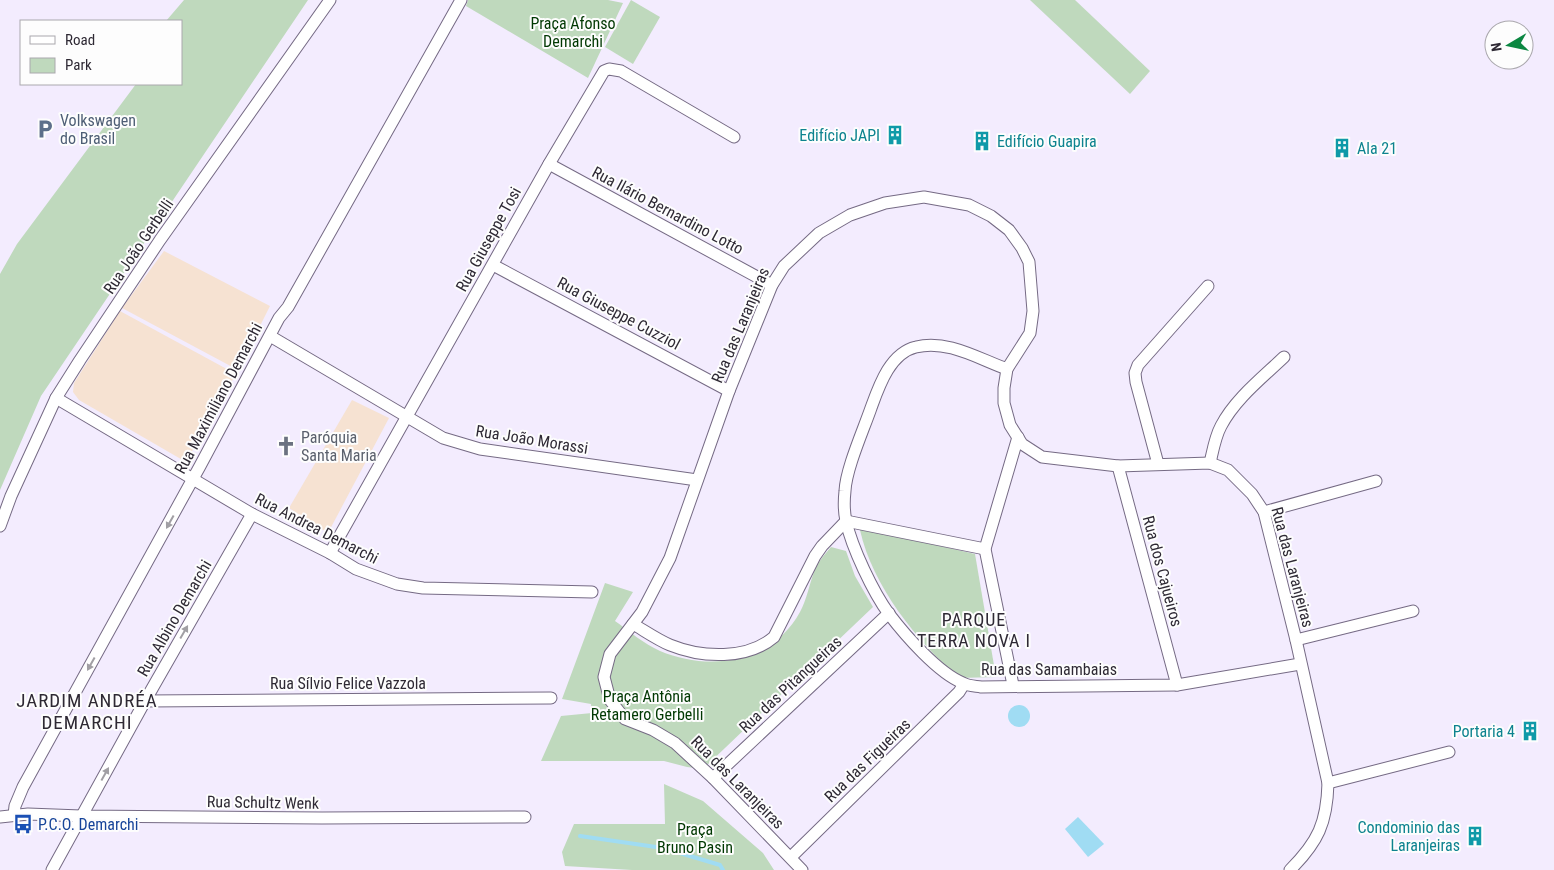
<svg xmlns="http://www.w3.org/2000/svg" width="1554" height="870" font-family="'Roboto Condensed',sans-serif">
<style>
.education{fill:#f6e2d2}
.green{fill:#bfd9bd}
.water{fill:#a0dcf3}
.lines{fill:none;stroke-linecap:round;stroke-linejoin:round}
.stream{stroke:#a0dcf3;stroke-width:4}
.street-casing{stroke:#756a84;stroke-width:13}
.street{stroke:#fff;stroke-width:11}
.oneway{fill:#a19fa4}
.labels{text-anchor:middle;stroke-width:4;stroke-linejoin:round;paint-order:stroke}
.park-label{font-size:16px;fill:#003802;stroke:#fdfdfd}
.service-label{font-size:16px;fill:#4e5e75;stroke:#fdfdfd;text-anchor:start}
.culture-label{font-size:16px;fill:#0d838f;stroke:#fdfdfd;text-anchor:end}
.street-label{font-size:16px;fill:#2e2934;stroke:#fdfdfd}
.worship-label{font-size:16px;fill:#5b616d;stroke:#fdfdfd;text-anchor:start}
.transit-label{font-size:16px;fill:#164399;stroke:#fdfdfd;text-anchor:start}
.neighbourhood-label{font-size:18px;letter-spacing:1px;fill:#2e2934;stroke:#fdfdfd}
.quarter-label{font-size:19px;letter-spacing:1px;fill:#2e2934;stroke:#fdfdfd}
</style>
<rect width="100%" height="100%" fill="#f3ecfe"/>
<!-- education -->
<g class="education">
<path d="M 164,251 L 270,306 L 238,370 L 122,308 Z"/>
<path d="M 120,311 L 236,374 L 186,462 L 79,400 L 73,392 L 74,383 Z"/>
<path d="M 352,400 L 389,418 L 328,533 L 289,508 Z"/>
</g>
<!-- green -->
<g class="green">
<path d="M 184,0 L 308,0 L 41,396 L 0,490 L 0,274 L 17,244 L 136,84 L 181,84 L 181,21 L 166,21 Z"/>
<path d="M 468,0 L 608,0 L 623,3 L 588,78 L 466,6 Z"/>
<path d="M 631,0 L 660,17 L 633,64 L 605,47 Z"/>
<path d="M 1030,0 L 1075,0 L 1150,71 L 1130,94 Z"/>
<path d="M 860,530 L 872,530 L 975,554 L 996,677 L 959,678 C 917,642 872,585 860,530 Z"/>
<path d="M 831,547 L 846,551 L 855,576 L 873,607 L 703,769 L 687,767 L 664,761 L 541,761 L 561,716 L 592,713 L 591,704 L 562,699 L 605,583 L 633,592 L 615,621 C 629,631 644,644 660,651 C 710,672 772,663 800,612 C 807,599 809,585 814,572 C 818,562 824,555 831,547 Z"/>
<path d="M 664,784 L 703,801 L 763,853 L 774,870 L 632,870 L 565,866 L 562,852 L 574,824 L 665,824 Z"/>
</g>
<!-- water -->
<g class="water">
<circle cx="1019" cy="716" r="11"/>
<path d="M 1078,817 L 1104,844 L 1088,857 L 1065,829 Z"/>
</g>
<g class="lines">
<!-- stream -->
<path class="stream" d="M 580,836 L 663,848 L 720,865 L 723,870"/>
<defs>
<g id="street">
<path d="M 549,164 L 772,285"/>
<path d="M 493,265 L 729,391"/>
<path d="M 270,336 L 443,438 L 480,449 L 697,480"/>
<path d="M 1007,369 C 979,359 947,339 916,347 C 890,353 879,386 871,408 C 863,431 846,469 845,491 C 844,500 844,512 846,521 C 852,548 873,592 889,614 C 905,635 938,673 963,683 C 968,686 975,686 981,687 L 1177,685 L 1300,664"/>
<path d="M 56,398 L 252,514 L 330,553 L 356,569 L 397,584 L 423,588 L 592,592"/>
<path d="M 1210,463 C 1213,450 1215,437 1221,426 C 1235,399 1262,378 1284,357"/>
<path d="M 1158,464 L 1136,382 L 1135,373 L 1138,365 L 1208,286"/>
<path d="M 1118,466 L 1177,685"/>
<path d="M 1264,512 L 1376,481"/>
<path d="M 846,521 L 985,549"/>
<path d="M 0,526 L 11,496 L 56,398 L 80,360 L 160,240 L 330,0"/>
<path d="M 330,553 L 549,164 L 604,71 L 609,69 L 621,71 L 734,137"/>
<path d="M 633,624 C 645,631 658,640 670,645 C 702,658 747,660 774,637 L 815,556 L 822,546 L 846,521"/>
<path d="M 1296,640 L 1413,611"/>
<path d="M 1013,685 L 985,549 L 1018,437"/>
<path d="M 145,701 L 551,698"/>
<path d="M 713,778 L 889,613"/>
<path d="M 1328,783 L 1449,752"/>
<path d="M 14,815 L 15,806 L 23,787 L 200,466 L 279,318 L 288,307 L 461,0"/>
<path d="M 0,817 L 28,814 L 81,816 L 322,818 L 525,817"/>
<path d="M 791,857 L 959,692 L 964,684"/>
<path d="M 52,870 L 145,701 L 252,514"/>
<path d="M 802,870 L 713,778 L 675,743 L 653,730 L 625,719 L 610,700 L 604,677 L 610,654 L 642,612 L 670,558 L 729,391 L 772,285 L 784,266 L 819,233 L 850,215 L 885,203 L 924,197 L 969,205 L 991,216 L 1009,230 L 1022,248 L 1029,262 L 1033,311 L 1030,333 L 1007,369 L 1004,388 L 1004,403 L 1010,425 L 1022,444 L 1042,457 L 1118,466 L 1210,463 L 1228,470 L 1252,494 L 1264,512 L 1296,640 L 1328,783 C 1327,823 1318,842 1290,870"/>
</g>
</defs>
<!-- street casing -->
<use href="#street" class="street-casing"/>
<!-- street -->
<use href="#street" class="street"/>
</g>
<!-- one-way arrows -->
<defs><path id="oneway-solid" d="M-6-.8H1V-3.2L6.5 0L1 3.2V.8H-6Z" transform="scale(1.25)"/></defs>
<g class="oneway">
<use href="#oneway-solid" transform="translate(170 522) rotate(119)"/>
<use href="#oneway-solid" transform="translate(184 632) rotate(-60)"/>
<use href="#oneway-solid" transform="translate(91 664) rotate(119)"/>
<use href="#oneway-solid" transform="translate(105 774) rotate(-61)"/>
</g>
<!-- icons -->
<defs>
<symbol id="parking-bare" viewBox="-9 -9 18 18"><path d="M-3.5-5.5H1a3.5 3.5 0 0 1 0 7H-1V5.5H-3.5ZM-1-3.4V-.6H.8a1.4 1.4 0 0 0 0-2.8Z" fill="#5c6f8a" stroke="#fdfdfd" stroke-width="2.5" paint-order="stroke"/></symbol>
<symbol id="building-bare" viewBox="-9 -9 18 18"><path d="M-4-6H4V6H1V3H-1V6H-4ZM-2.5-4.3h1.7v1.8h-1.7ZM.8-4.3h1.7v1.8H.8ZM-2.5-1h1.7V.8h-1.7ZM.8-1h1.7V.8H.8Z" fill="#0f9aa8" stroke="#fdfdfd" stroke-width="2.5" paint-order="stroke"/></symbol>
<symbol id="church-bare" viewBox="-9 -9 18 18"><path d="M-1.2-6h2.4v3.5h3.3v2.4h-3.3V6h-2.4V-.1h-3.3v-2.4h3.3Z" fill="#6b7280" stroke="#fdfdfd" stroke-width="2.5" paint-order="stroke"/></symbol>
<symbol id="bus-bare" viewBox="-9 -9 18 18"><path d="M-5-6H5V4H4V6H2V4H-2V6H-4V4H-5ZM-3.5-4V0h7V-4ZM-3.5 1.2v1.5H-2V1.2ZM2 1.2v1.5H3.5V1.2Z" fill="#1a4fb4" stroke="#fdfdfd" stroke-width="2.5" paint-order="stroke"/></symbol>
</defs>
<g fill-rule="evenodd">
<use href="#parking-bare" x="31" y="115" width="28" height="28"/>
<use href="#building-bare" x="881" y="121" width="28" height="28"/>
<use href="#building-bare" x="968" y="127" width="28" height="28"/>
<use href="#building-bare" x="1328" y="134" width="28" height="28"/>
<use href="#church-bare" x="272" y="432" width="28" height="28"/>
<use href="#building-bare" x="1516" y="717" width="28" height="28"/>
<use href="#bus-bare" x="9" y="810" width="28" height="28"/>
<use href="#building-bare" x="1461" y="822" width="28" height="28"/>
</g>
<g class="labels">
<!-- park labels -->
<g class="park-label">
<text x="573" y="29">Praça Afonso<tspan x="573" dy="18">Demarchi</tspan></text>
<text x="647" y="702">Praça Antônia<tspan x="647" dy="18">Retamero Gerbelli</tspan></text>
<text x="695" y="835">Praça<tspan x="695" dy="18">Bruno Pasin</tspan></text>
</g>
<!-- service labels -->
<g class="service-label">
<text x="60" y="126">Volkswagen<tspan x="60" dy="18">do Brasil</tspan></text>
</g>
<!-- culture labels -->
<g class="culture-label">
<text x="880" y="141">Edifício JAPI</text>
<text x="997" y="147" text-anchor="start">Edifício Guapira</text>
<text x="1357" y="154" text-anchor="start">Ala 21</text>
<text x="1515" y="737">Portaria 4</text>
<text x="1460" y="833">Condominio das<tspan x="1460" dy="18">Laranjeiras</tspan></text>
</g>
<!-- street labels -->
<g class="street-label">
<text transform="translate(668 210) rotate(28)" y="6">Rua Ilário Bernardino Lotto</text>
<text transform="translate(488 239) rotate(-61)" y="6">Rua Giuseppe Tosi</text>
<text transform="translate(138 246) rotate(-56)" y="6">Rua João Gerbelli</text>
<text transform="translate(619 313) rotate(28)" y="6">Rua Giuseppe Cuzziol</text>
<text transform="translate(740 325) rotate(-67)" y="6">Rua das Laranjeiras</text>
<text transform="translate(218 398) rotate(-62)" y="6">Rua Maximiliano Demarchi</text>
<text transform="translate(532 439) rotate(9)" y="6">Rua João Morassi</text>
<text transform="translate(317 528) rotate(27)" y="6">Rua Andrea Demarchi</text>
<text transform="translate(1293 567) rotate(75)" y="6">Rua das Laranjeiras</text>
<text transform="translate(1163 571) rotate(75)" y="6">Rua dos Cajueiros</text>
<text transform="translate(174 618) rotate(-60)" y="6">Rua Albino Demarchi</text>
<text x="1049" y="675">Rua das Samambaias</text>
<text x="348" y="689">Rua Sílvio Felice Vazzola</text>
<text transform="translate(790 684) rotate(-43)" y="6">Rua das Pitangueiras</text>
<text transform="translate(867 760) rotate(-44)" y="6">Rua das Figueiras</text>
<text transform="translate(738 782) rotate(45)" y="6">Rua das Laranjeiras</text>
<text transform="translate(263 802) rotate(1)" y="6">Rua Schultz Wenk</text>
</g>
<!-- worship labels -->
<g class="worship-label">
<text x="301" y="443">Paróquia<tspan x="301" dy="18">Santa Maria</tspan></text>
</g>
<!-- transit labels -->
<g class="transit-label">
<text x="38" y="830">P.C.O. Demarchi</text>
</g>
<!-- neighbourhood labels -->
<g class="neighbourhood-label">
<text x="974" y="626">PARQUE<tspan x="974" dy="21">TERRA NOVA I</tspan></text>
</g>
<!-- quarter labels -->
<g class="quarter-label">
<text x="87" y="707">JARDIM ANDRÉA<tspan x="87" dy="22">DEMARCHI</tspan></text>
</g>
</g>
<!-- legend -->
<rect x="20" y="20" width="162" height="65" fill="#fdfdfd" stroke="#aaa8ad"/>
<rect x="30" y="36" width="25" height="8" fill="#ffffff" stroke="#aaa8ad"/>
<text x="65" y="45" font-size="15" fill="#2e2934">Road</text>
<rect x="30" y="58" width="25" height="15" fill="#bfd9bd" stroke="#aaa8ad"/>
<text x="65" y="70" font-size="15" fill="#2e2934">Park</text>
<!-- north arrow -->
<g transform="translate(1509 45) rotate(261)"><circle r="24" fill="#fdfdfd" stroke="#aaa8ad"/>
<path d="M0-4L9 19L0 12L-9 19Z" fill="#0b8741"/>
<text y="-8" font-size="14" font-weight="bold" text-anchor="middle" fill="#2e2934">N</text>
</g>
</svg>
